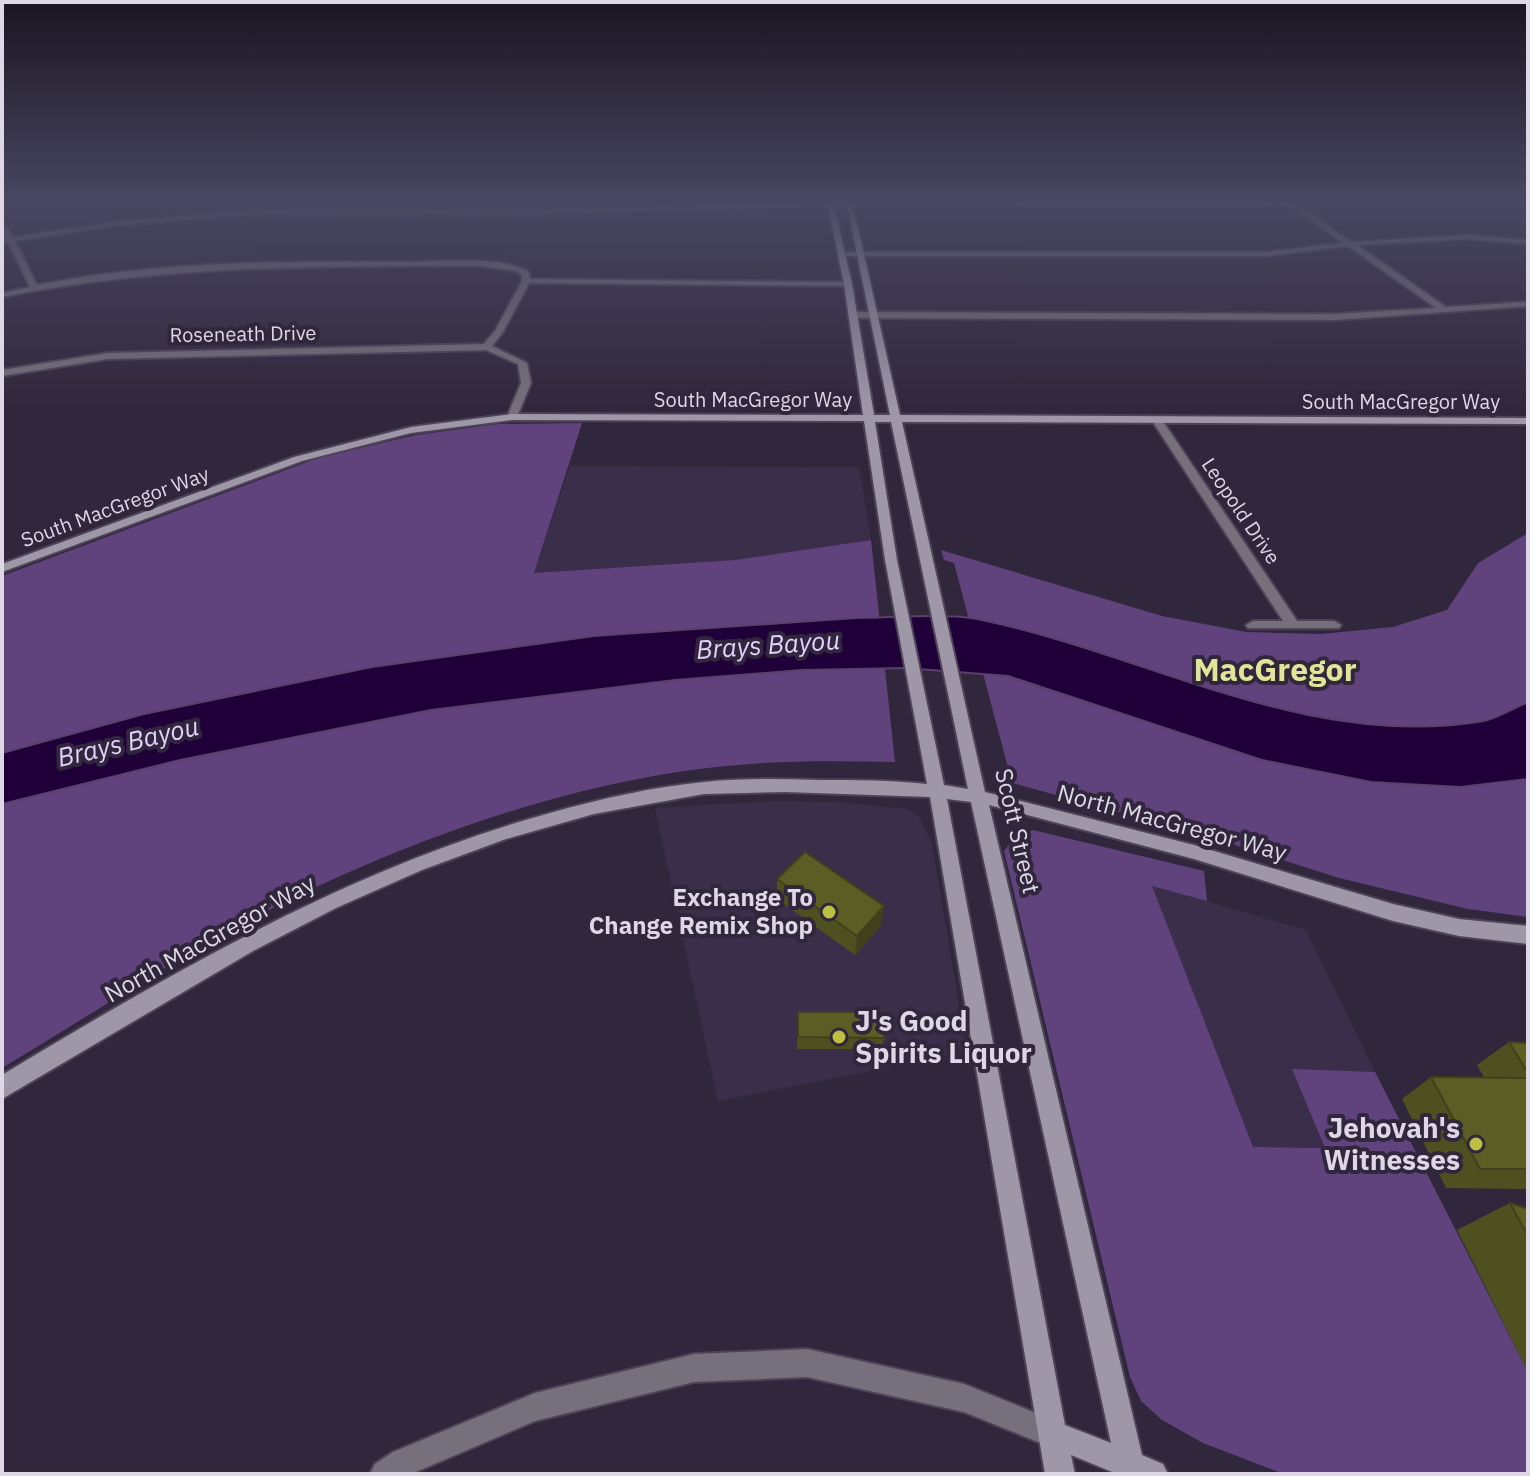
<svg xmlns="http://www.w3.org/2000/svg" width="1530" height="1476" font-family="'IBM Plex Sans',sans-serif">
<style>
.built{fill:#3b2e4a}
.green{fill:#60437d}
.water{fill:#200038;stroke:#59416c;stroke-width:2}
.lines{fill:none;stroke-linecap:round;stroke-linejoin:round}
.street-casing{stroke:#4d4357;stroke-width:4}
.secondary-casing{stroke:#4d4357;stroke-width:4}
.street{fill:#75707b;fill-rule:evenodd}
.secondary{fill:#9e97a8;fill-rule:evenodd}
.wall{fill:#4f5020}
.shaded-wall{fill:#40411a}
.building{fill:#5c5d25;stroke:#40411a;stroke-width:2}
.poi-dot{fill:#bdbf43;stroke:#31273c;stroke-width:3}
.labels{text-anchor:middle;stroke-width:8;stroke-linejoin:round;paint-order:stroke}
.far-street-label{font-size:20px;fill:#ded8e6;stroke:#31273c}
.street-label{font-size:24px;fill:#ded8e6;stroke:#31273c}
.poi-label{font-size:24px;font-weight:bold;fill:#ded8e6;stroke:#31273c;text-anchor:end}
.water-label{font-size:26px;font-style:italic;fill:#e4d0fd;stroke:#31273c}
.near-poi-label{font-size:28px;font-weight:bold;fill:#ded8e6;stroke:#31273c;text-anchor:start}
.district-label{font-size:32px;font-weight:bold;fill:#e2e597;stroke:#31273c}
</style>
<rect width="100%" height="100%" fill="#31273c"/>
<!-- built -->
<g class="built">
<path d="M 570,466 L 859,467 L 871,540 L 735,560 L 534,573 Z"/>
<path d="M 775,801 L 837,802 L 907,809 L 919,817 L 932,844 L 967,1052 L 718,1101 L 655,808 Z"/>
<path d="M 1151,885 L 1306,930 L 1375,1072 L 1293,1070 L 1325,1148 L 1252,1147 Z"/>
</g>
<!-- green -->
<g class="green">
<path d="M 582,423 L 534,573 L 735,560 L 871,540 L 895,762 C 843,761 791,760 738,765 C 588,777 424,834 289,900 C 190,949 97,1011 2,1068 L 2,576 L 318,458 L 416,435 L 498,424 Z"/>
<path d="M 1528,533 L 1528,917 L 1468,909 L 1339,878 L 1213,838 L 1012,783 L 954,563 L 944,560 L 941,550 L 1162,616 L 1246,632 L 1321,634 L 1393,627 L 1447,610 L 1478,563 Z"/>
<path d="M 1033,830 L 1204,871 L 1207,901 L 1152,886 L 1253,1147 L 1325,1148 L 1292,1069 L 1375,1072 L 1528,1372 L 1528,1474 L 1284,1474 L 1203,1443 L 1162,1420 L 1141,1401 L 1130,1377 L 1004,851 L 1017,835 Z"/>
</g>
<!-- water -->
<path class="water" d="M 856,618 C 889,618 946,613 977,619 C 1146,653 1306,751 1484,721 C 1498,718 1514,708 1528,702 L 1528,779 L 1460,787 L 1371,782 L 1262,760 L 1008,676 L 905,668 L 802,670 L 675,680 L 431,710 L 180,760 L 2,804 L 2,753 L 144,714 L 372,667 L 594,636 Z"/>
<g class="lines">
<defs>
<g id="street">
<path d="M 1285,201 L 1297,204 L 1351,242 L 1468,235 L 1528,240 L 1528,244 L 1468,239 L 1357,245 L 1446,307 L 1528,302 L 1528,306 L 1334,320 L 853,318 L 849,315 L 853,312 L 1334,314 L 1436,308 L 1348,246 L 1265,256 L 842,256 L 838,254 L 842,252 L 1265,252 L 1343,243 L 1292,207 L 806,207 L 581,213 L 260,214 L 121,225 L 15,241 L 37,285 C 159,261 284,261 408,262 C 441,262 501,255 529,272 L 530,279 L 848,282 L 852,284 L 848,286 L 529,283 L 503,332 L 492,346 L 527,363 L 531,383 L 517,417 L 512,420 L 507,417 L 521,383 L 518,364 L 486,350 L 108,359 L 2,376 L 2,370 L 108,353 L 484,344 L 495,331 L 522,281 L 522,275 L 516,271 L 480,266 C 317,266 163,265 2,297 L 2,293 L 30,287 L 8,242 L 2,243 L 2,239 L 6,238 L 2,230 L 2,221 L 13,237 L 121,221 L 260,210 L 581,209 L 806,203 L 1287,203 Z"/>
<path d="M 1152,417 L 1160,417 L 1297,621 L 1334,621 L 1341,625 L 1339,628 L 1248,628 L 1246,625 L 1253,621 L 1283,621 L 1151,419 Z"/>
<path d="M 807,1349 L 964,1384 L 1063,1424 L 1067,1434 L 1063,1444 L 1053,1448 L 964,1412 L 807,1377 L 694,1382 L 535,1421 L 411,1474 L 370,1474 L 375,1464 L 393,1452 L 535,1393 L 694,1354 Z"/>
</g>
<path id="secondary" d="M 827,201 L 833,201 L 852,284 L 874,415 L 890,415 L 846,201 L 852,201 L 900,415 L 1528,418 L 1528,424 L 902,422 L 985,792 L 1194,845 L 1393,904 L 1459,919 L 1528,926 L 1528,944 L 1459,936 L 1393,921 L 1194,859 L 989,805 L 1142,1455 L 1163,1464 L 1168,1474 L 1117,1474 L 1071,1455 L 1075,1474 L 1045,1474 L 930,797 L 785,792 L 704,794 L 594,814 L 506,839 L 422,870 L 336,908 L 253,951 L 2,1099 L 2,1075 C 176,970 353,867 550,813 C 600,799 652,787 704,782 C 742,778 780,779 819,780 C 855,780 891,780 927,784 L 885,560 L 864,421 L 512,420 L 411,433 L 302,461 L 2,572 L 2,564 L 294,457 L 411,427 L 512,414 L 863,415 L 844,284 ZM 875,422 L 891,422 L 968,789 L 944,785 L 897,560 ZM 947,799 L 971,802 L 1111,1443 L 1065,1425 Z"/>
</defs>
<!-- street casing -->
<use href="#street" class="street-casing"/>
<!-- secondary casing -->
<use href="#secondary" class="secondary-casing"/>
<!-- street -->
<use href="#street" class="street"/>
<!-- secondary -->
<use href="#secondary" class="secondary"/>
</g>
<!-- wall -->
<g class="wall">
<path d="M 777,879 L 881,926 L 855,955 L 777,899 Z"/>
<path d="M 798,1012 L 884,1038 L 881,1049 L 797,1049 Z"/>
<path d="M 1509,1042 L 1528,1043 L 1528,1189 L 1446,1188 L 1402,1099 L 1431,1077 L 1484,1077 L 1477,1065 Z"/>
<path d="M 1510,1203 L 1528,1209 L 1528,1372 L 1457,1230 Z"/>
</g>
<!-- shaded-wall -->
<path class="shaded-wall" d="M 884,906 L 881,926 L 855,955 L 857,936 Z"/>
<!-- building -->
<g class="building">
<path d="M 805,852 L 884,906 L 857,936 L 777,879 Z"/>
<path d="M 798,1012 L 882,1012 L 884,1038 L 798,1037 Z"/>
<path d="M 1509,1042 L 1528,1043 L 1528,1073 Z"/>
<path d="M 1431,1077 L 1528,1078 L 1528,1169 L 1480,1169 Z"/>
<path d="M 1510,1203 L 1528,1209 L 1528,1236 Z"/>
</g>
<!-- sky -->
<linearGradient id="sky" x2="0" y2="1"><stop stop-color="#1b1521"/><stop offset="0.49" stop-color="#484761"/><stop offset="1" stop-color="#484761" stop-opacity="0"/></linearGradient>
<rect width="1530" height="407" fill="url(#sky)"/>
<!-- markers -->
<g class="poi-dot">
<circle cx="829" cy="912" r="8"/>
<circle cx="839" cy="1037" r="8"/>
<circle cx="1476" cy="1144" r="8"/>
</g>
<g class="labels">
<!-- far-street labels -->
<g class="far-street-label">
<text transform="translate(243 334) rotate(-1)" y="7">Roseneath Drive</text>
<text x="753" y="407">South MacGregor Way</text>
<text x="1401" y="409">South MacGregor Way</text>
<text transform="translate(115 507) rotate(-20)" y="7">South MacGregor Way</text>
<text transform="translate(1241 511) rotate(56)" y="7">Leopold Drive</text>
</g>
<!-- street labels -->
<g class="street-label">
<text transform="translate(1172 823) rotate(15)" y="8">North MacGregor Way</text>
<text transform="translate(1017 831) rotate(77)" y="8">Scott Street</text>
<text transform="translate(210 939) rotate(-29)" y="8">North MacGregor Way</text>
</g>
<!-- poi labels -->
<g class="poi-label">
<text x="813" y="906">Exchange To<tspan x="813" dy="28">Change Remix Shop</tspan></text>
</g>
<!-- water labels -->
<g class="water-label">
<text transform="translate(768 645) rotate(-4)" y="9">Brays Bayou</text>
<text transform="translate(128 742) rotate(-13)" y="9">Brays Bayou</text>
</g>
<!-- near-poi labels -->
<g class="near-poi-label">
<text x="855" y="1031">J's Good<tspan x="855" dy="32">Spirits Liquor</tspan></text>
<text x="1460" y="1138" text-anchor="end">Jehovah's<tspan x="1460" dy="32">Witnesses</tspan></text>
</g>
<!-- district labels -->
<g class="district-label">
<text x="1275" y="681">MacGregor</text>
</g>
</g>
<!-- border -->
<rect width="1530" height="1476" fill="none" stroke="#ded8e6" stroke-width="8"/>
</svg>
